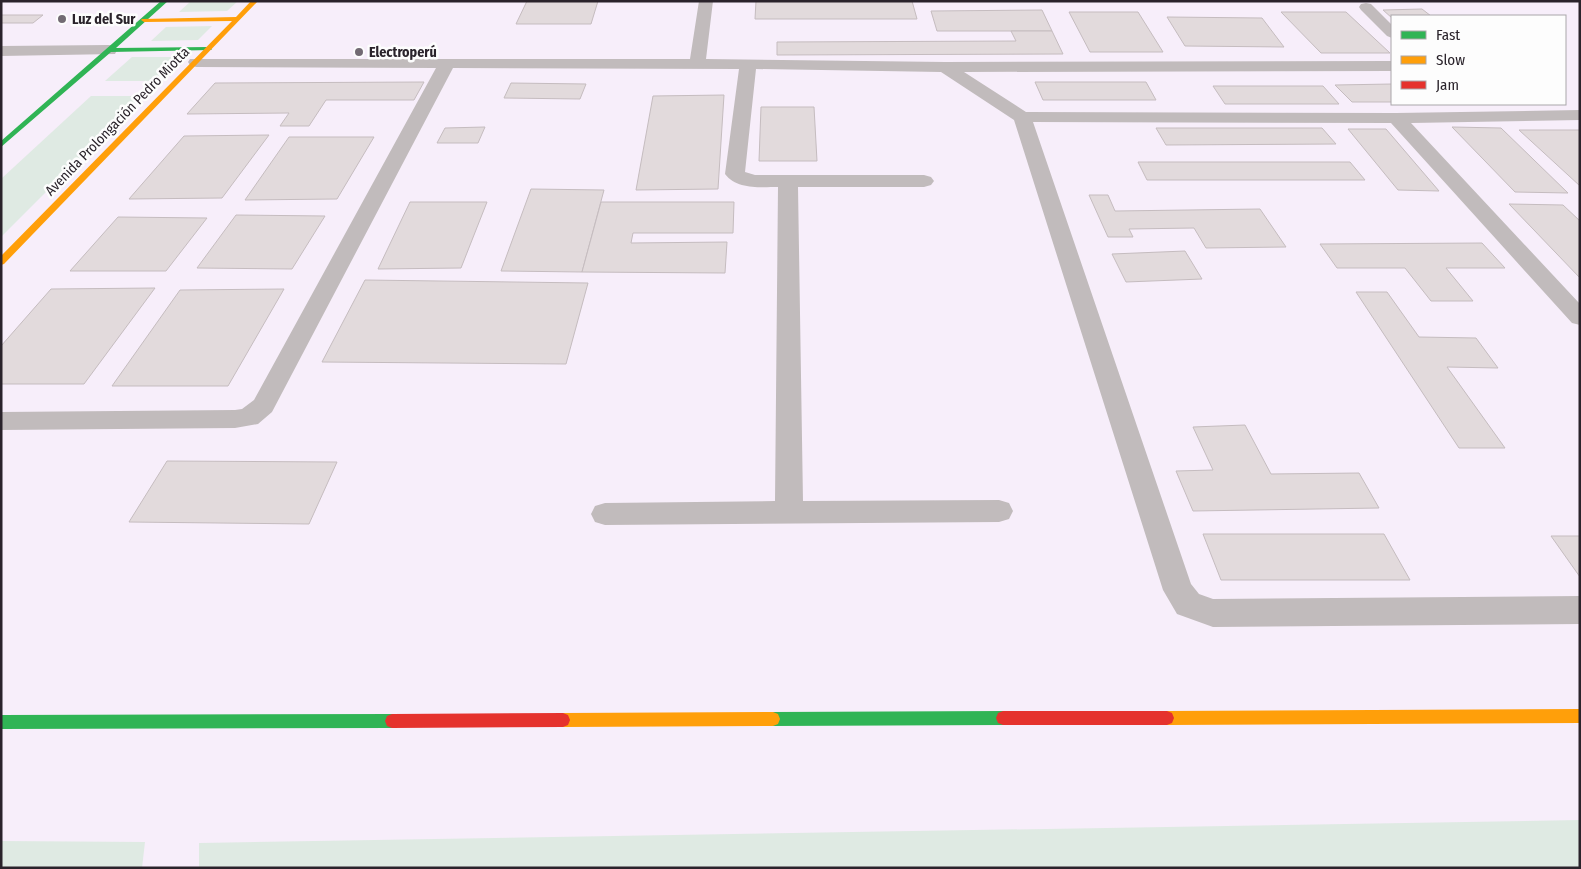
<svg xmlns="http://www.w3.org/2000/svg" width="1581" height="869" font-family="'Fira Sans Condensed',sans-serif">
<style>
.green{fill:#dfeae3}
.building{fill:#e2dadc;stroke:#c5bcbf}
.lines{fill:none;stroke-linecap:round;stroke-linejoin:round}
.lane{fill:#c1bbbc;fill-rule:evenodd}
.street{fill:#c1bbbc;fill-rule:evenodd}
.fast{fill:#30b455;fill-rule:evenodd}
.slow{fill:#ff9f0a;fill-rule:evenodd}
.jam{fill:#e5322d;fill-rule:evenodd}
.poi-dot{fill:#726a73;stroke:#fdfdfd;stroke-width:2}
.labels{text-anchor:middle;stroke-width:5;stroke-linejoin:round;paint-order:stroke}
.far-poi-label{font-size:14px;font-weight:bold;fill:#2a232b;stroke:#fdfdfd;text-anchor:start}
.far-street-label{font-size:14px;fill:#2a232b;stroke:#fdfdfd}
</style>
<rect width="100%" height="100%" fill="#f7eefa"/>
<!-- green -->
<g class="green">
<path d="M 191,1 L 238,1 L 227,11 L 179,12 Z"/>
<path d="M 212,26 L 198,40 L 151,41 L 166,27 Z"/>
<path d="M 132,57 L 181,57 L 156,81 L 105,81 Z"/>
<path d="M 91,96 L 142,96 L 1,237 L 1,179 Z"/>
<path d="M 1580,820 L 1580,868 L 199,868 L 199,843 Z"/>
<path d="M 1,841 L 145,842 L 142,868 L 1,868 Z"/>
</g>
<!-- building -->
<g class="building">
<path d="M 527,1 L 598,1 L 591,24 L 516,24 Z"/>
<path d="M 756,1 L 912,1 L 917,19 L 755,19 Z"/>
<path d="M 1422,9 L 1431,16 L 1392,18 L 1383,10 Z"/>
<path d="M 1042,10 L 1052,31 L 937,31 L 931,11 Z"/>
<path d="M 1069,12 L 1138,12 L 1163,52 L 1090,52 Z"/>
<path d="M 1281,12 L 1346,12 L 1390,53 L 1321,53 Z"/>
<path d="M 1,15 L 43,15 L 33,23 L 1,23 Z"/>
<path d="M 1167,17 L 1262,18 L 1284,47 L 1185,46 Z"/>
<path d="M 1011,31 L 1052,31 L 1063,54 L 777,55 L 777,42 L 1016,41 Z"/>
<path d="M 424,82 L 414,100 L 326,100 L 309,126 L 280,126 L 289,113 L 187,114 L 215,83 Z"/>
<path d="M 1035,82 L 1146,82 L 1156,100 L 1043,100 Z"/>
<path d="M 511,83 L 586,84 L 580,99 L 504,98 Z"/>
<path d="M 1392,84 L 1392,102 L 1352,102 L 1335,85 Z"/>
<path d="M 1213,86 L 1323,86 L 1339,104 L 1225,104 Z"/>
<path d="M 724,95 L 718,189 L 636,190 L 653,96 Z"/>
<path d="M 761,107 L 814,107 L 817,161 L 759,161 Z"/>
<path d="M 485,127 L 478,143 L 437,143 L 445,128 Z"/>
<path d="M 1452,127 L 1501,128 L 1568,193 L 1515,192 Z"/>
<path d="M 1156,128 L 1322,128 L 1336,144 L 1166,145 Z"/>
<path d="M 1348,129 L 1386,129 L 1439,191 L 1398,190 Z"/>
<path d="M 1519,130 L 1580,130 L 1580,186 Z"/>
<path d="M 269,135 L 222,198 L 129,199 L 184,136 Z"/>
<path d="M 289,137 L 374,137 L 337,199 L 245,200 Z"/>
<path d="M 1138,162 L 1350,162 L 1365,180 L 1147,180 Z"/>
<path d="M 531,189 L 604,190 L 582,272 L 501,271 Z"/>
<path d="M 1089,195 L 1108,195 L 1115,211 L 1260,209 L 1286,247 L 1206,248 L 1194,228 L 1129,229 L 1133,237 L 1108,237 Z"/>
<path d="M 410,202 L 487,202 L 461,268 L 378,269 Z"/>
<path d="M 601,202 L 734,202 L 733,233 L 633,233 L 631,243 L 727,242 L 725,273 L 582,272 Z"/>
<path d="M 1509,204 L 1563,205 L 1580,221 L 1580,278 Z"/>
<path d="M 236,215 L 325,216 L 292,269 L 197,268 Z"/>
<path d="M 118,217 L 207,218 L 166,271 L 70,271 Z"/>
<path d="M 1482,243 L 1505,268 L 1446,268 L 1473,301 L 1431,301 L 1405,268 L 1337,268 L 1320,244 Z"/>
<path d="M 1185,251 L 1202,279 L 1126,282 L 1112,254 Z"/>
<path d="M 365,280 L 588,283 L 566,364 L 322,362 Z"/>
<path d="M 155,288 L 84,384 L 1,384 L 1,346 L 51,289 Z"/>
<path d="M 284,289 L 228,386 L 112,386 L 180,290 Z"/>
<path d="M 1356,292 L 1387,292 L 1419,337 L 1476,338 L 1498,368 L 1447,367 L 1505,448 L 1459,448 Z"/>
<path d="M 1245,425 L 1271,474 L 1359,473 L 1379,508 L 1193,511 L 1176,471 L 1213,470 L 1193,427 Z"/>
<path d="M 167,461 L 337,462 L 309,524 L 129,522 Z"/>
<path d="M 1203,534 L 1384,534 L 1410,580 L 1221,580 Z"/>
<path d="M 1551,536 L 1580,536 L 1580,577 Z"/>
</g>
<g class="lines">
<!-- lane -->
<g class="lane">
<path d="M 699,1 L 713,1 L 706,59 L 945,62 L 1392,61 L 1392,71 L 964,72 L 1026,112 L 1396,113 L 1580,110 L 1580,120 L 1411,123 L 1580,304 L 1580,325 L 1572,323 L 1391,123 L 1033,122 L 1191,584 L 1199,594 L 1213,599 L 1580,596 L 1580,624 L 1213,627 L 1177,614 L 1163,590 L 1014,120 L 941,72 L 756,69 L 745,172 L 755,175 L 924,175 L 931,177 L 934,181 L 931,185 L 924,187 L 798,187 L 803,501 L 999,500 L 1009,503 L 1013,511 L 1009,519 L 999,522 L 605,525 L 595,522 L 591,514 L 595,506 L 605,503 L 775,501 L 778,187 C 761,187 737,190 725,174 L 739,69 L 453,68 L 272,412 L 258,424 L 235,428 L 1,430 L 1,412 L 235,410 L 242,409 L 254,400 L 436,68 L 196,67 L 190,65 L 188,62 L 190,59 L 690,59 Z"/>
<path d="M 1366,3 L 1371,4 L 1392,25 L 1392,38 L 1387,36 L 1361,10 L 1359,7 L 1361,4 Z"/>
</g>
<!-- street -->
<path class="street" d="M 109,45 L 115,46 L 117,50 L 115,54 L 1,56 L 1,46 Z"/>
<!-- fast -->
<g class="fast">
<path d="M 161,1 L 168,1 L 116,48 L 209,47 L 212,49 L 211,50 L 111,52 L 1,147 L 1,141 Z"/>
<path d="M 1003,711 L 1008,713 L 1010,718 L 1008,723 L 1003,725 L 773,726 L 768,724 L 766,719 L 768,714 L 773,712 Z"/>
<path d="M 392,714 L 397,716 L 399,721 L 397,726 L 392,728 L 1,729 L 1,715 Z"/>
</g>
<!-- slow -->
<g class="slow">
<path d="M 251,1 L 258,1 L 4,264 L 1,265 L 1,256 L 232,21 L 144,22 L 141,20 L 142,19 L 236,17 Z"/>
<path d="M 1580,709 L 1580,723 L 1167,725 L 1162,723 L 1160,718 L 1162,713 L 1167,711 Z"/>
<path d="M 773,712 L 778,714 L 780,719 L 778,724 L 773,726 L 563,727 L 558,725 L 556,720 L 558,715 L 563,713 Z"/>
</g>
<!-- jam -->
<g class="jam">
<path d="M 1003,711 L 1167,711 L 1172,713 L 1174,718 L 1172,723 L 1167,725 L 1003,725 L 998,723 L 996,718 L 998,713 Z"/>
<path d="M 563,713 L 568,715 L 570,720 L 568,725 L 563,727 L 392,728 L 387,726 L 385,721 L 387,716 L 392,714 Z"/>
</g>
</g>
<!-- markers -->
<g class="poi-dot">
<circle cx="62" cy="19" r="5"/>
<circle cx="359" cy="52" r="5"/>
</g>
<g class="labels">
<!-- far-poi labels -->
<g class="far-poi-label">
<text x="72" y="24">Luz del Sur</text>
<text x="369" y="57">Electroperú</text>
</g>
<!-- far-street labels -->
<g class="far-street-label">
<text transform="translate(117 121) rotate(-46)" y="5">Avenida Prolongación Pedro Miotta</text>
</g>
</g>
<!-- border -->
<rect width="1581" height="869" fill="none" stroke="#2a232b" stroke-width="5"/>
<!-- legend -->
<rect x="1391" y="15" width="175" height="90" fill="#fdfdfd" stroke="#a9a6a9"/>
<rect x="1401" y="31" width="25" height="8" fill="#30b455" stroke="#a9a6a9"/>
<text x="1436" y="40" font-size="15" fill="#2a232b">Fast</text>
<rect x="1401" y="56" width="25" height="8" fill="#ff9f0a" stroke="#a9a6a9"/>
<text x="1436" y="65" font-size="15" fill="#2a232b">Slow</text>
<rect x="1401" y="81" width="25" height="8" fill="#e5322d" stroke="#a9a6a9"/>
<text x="1436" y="90" font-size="15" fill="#2a232b">Jam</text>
</svg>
